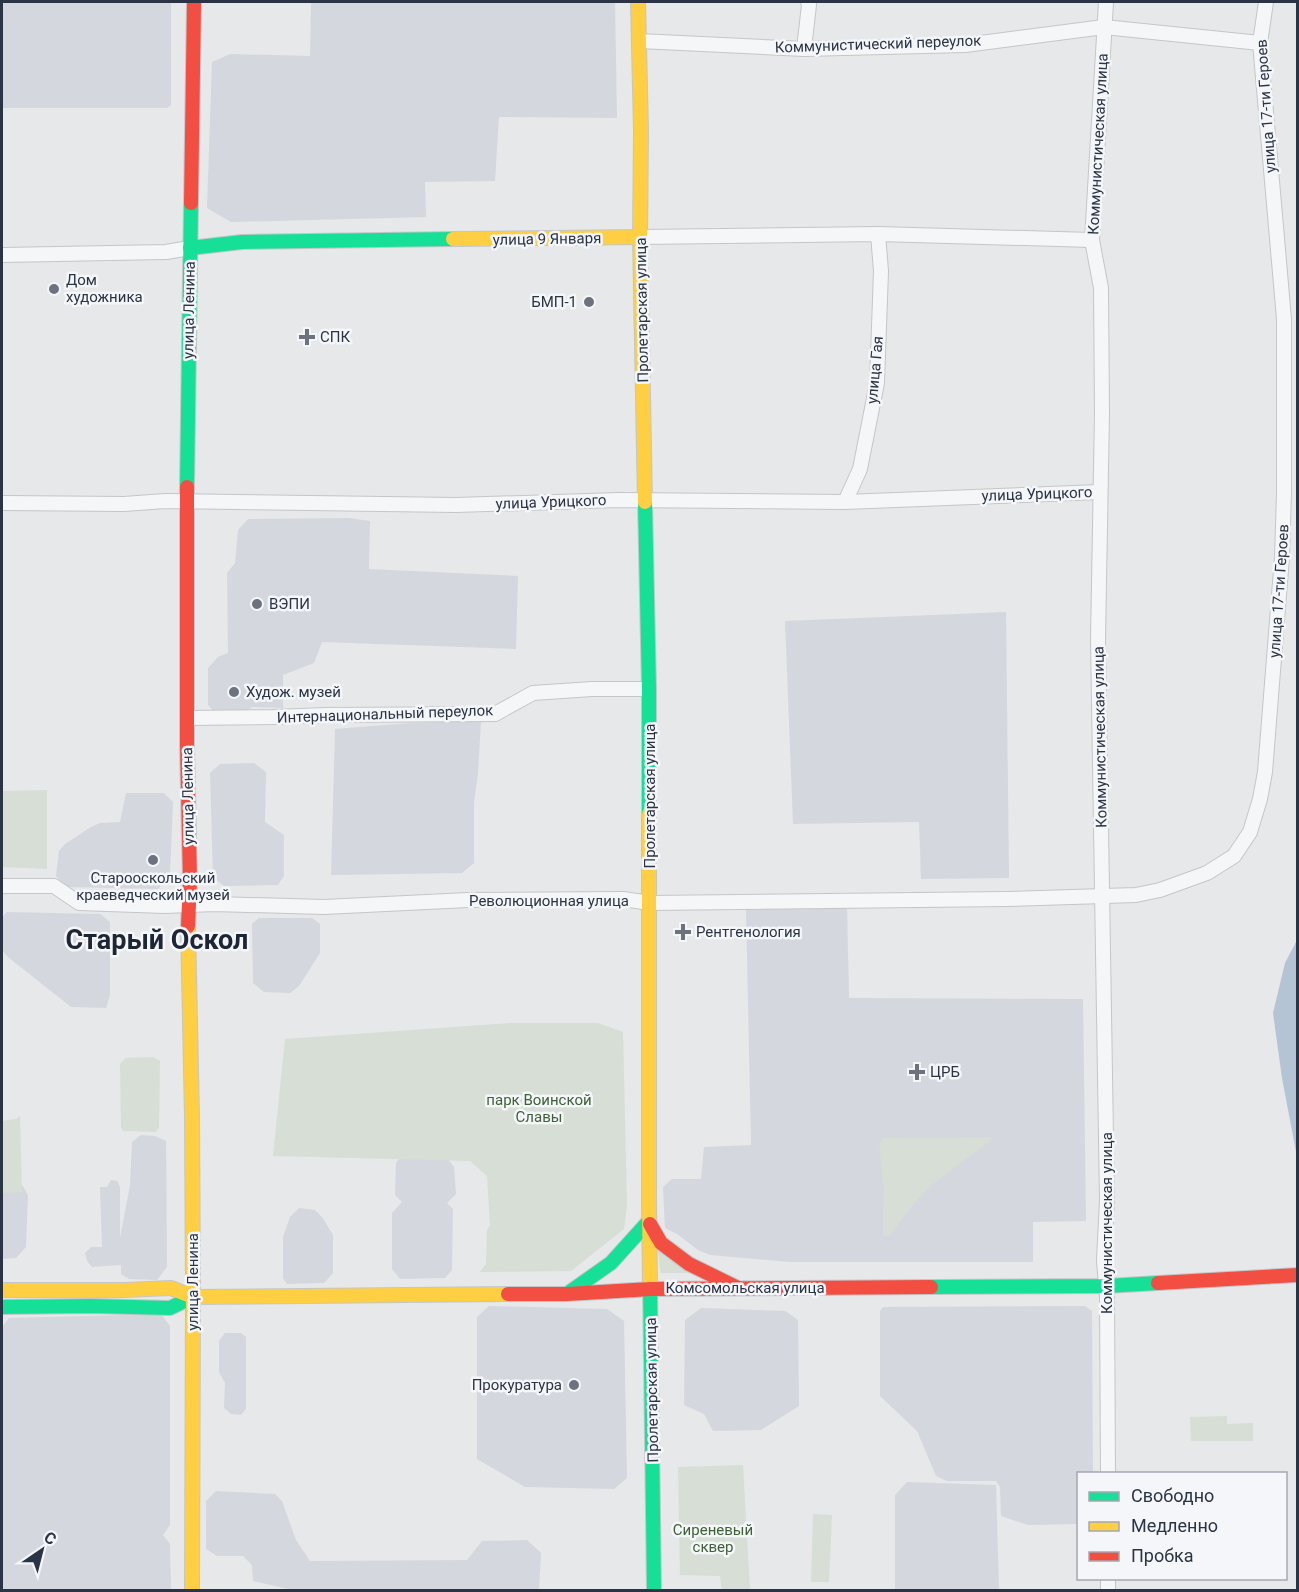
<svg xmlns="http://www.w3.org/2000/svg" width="1299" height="1592" font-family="Roboto,sans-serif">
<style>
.built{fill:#d4d7dd}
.green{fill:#d6ded6}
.water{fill:#b4c4d5}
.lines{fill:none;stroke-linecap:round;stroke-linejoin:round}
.street-casing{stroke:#c4c6c8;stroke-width:16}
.fast-casing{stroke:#c4c6c8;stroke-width:16}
.slow-casing{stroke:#c4c6c8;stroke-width:16}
.jam-casing{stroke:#c4c6c8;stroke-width:16}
.street{stroke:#f5f6f7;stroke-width:14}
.fast{stroke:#16e098;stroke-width:14}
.slow{stroke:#ffcf43;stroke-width:14}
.jam{stroke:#f24e42;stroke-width:14}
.poi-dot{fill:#6c737f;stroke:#f4f6f9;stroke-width:2}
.labels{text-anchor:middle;stroke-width:5;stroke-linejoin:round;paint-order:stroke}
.street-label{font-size:15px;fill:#2b3445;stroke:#f4f6f9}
.poi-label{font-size:15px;fill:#2b3445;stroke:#f4f6f9;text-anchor:start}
.park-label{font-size:15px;fill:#3f6138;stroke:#f4f6f9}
.town-label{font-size:27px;font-weight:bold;fill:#1d2536;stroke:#f4f6f9}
</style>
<rect width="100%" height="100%" fill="#e6e8ea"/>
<!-- built -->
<g class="built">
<path d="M 2,2 L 171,2 L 171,105 L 167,108 L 2,108 Z"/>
<path d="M 311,2 L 615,2 L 617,118 L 499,117 L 495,181 L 425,182 L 426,217 L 231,222 L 207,208 L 212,62 L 230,54 L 310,56 Z"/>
<path d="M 349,518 L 370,521 L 369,569 L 518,576 L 516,649 L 322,642 L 314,663 L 283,675 L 283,708 L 252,707 L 241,715 L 217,715 L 208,705 L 208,668 L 218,657 L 228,653 L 227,573 L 235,563 L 238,530 L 248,519 Z"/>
<path d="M 1006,612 L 1009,878 L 921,879 L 919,822 L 793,824 L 785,621 Z"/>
<path d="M 481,721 L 478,773 L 474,803 L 474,863 L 462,873 L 331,875 L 335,729 L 411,723 Z"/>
<path d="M 254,763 L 266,772 L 265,822 L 284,835 L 284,876 L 278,885 L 224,886 L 213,877 L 210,773 L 220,764 Z"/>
<path d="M 126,793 L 164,793 L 173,802 L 170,875 L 158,889 L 66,887 L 56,876 L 59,851 L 65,844 L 91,827 L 100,823 L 120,822 Z"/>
<path d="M 847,905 L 849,998 L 1083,999 L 1086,1221 L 1033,1222 L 1033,1262 L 790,1262 L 710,1255 L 698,1250 L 677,1234 L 665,1228 L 663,1187 L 672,1179 L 701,1179 L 704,1147 L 751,1145 L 746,908 Z"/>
<path d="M 7,912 L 100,914 L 110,922 L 110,995 L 106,1008 L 71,1007 L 8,957 L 2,950 L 2,918 Z"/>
<path d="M 259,918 L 312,918 L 320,924 L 320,953 L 299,986 L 290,993 L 264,992 L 253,983 L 252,924 Z"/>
<path d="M 141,1135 L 155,1136 L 166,1141 L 167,1267 L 157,1280 L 129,1279 L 121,1274 L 121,1265 L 92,1267 L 87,1261 L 85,1253 L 91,1247 L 102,1247 L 100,1187 L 107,1187 L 111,1180 L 117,1181 L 120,1187 L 120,1238 L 130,1185 L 132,1142 Z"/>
<path d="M 2,1151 L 28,1195 L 26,1247 L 16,1258 L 2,1259 Z"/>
<path d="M 403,1153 L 444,1154 L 454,1167 L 456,1194 L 447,1203 L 453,1209 L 452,1270 L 445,1278 L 400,1279 L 392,1269 L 392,1213 L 402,1202 L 395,1195 L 396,1163 Z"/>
<path d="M 299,1208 L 315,1210 L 322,1217 L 333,1235 L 333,1273 L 324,1283 L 287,1284 L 283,1278 L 283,1237 L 290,1217 Z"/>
<path d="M 489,1306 L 607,1309 L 624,1321 L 627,1478 L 614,1489 L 525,1487 L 477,1459 L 477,1317 Z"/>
<path d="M 1085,1306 L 1092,1311 L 1093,1473 L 1078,1474 L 1078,1524 L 1028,1525 L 1001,1516 L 1000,1487 L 996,1481 L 947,1481 L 936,1476 L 917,1431 L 880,1396 L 880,1311 L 883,1307 Z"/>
<path d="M 701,1308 L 785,1311 L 798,1320 L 799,1406 L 761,1430 L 713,1431 L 704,1414 L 684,1405 L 685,1320 Z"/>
<path d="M 161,1314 L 170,1326 L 170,1525 L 163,1535 L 170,1544 L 171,1590 L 2,1590 L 2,1327 L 9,1318 Z"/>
<path d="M 225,1333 L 241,1333 L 246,1337 L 246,1409 L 241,1415 L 231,1414 L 224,1408 L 225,1383 L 219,1372 L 219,1341 Z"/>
<path d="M 907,1482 L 996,1485 L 999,1590 L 895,1590 L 895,1495 Z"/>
<path d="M 216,1491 L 275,1494 L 282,1501 L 296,1540 L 310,1561 L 467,1560 L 482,1541 L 527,1540 L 541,1553 L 539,1590 L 293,1590 L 253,1581 L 252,1565 L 243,1556 L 217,1556 L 206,1549 L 206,1501 Z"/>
</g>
<!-- green -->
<g class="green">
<path d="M 47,790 L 47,869 L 2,867 L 2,791 Z"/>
<path d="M 511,1023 L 598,1023 L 623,1032 L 627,1205 L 624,1229 L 571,1271 L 480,1272 L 486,1264 L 487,1230 L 490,1226 L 487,1176 L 470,1161 L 273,1156 L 285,1039 Z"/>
<path d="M 153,1057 L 160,1061 L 159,1127 L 156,1132 L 123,1131 L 121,1127 L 120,1064 L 126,1058 Z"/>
<path d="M 20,1116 L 22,1192 L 2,1193 L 2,1121 L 16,1119 Z"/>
<path d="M 990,1137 L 993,1139 L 932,1185 L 911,1207 L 890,1236 L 883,1236 L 883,1205 L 884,1190 L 879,1145 L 883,1138 Z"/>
<path d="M 658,1247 L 693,1273 L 661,1273 L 660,1270 Z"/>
<path d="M 1227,1416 L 1227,1424 L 1253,1423 L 1253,1441 L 1191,1441 L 1190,1417 Z"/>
<path d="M 743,1465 L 750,1590 L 722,1590 L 720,1576 L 680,1575 L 678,1467 Z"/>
<path d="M 813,1514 L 832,1515 L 829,1582 L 811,1582 Z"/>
</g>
<!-- water -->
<path class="water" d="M 1297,940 L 1297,1157 L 1282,1078 L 1273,1013 L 1285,963 Z"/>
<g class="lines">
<defs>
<g id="street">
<path d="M 1106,2 L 1092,240 L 1101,288 L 1102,413 L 1098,640 L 1107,1200 L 1104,1261 L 1107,1296 L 1108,1474"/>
<path d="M 639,41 L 804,49 L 965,45 L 1104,27 L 1260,43"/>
<path d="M 804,49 L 809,5 L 808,2"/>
<path d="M 640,237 L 878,234 L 1092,240"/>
<path d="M 2,255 L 166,252 L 190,248"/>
<path d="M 845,502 L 860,469 L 877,383 L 881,271 L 878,234"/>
<path d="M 2,503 L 124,504 L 165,501 L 456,505 L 619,500 L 845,502 L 1100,492"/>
<path d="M 187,718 L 274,717 L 327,715 L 495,714 L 533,693 L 592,689 L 649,689"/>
<path d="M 2,886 L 54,886 L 79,903 L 165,906 L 215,904 L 324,907 L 468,900 L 623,899 L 650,903 L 1007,899 L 1136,895 L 1160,890 L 1207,873 L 1234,856 L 1250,832 L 1260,799 L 1265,772 L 1282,557 L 1284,493 L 1284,319 L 1260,43 L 1266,2"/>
<path d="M 1108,1578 L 1108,1590"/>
</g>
<g id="fast">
<path d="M 190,248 L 242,242 L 453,239"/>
<path d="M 187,487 L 191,203"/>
<path d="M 645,502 L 649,689 L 649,814"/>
<path d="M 650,1284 L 654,1590"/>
<path d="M 931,1287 L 1107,1286 L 1158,1283"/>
<path d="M 567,1294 L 611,1263 L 649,1221"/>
<path d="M 2,1307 L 91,1306 L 170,1308 L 193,1297"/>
</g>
<g id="slow">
<path d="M 638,2 L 641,131 L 640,237 L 645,502"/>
<path d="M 453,239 L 640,237"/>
<path d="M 649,814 L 649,1204 L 650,1284"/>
<path d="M 188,926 L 192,1117 L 193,1297"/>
<path d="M 2,1290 L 125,1290 L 171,1288 L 193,1297 L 508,1294"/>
<path d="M 192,1590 L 193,1297"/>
</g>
<g id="jam">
<path d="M 191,203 L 194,2"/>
<path d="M 187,487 L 187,745 L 190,881 L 188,926"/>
<path d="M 650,1224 L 661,1243 L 689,1264 L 738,1288"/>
<path d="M 1158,1283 L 1298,1275"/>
<path d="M 508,1294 L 567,1294 L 651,1289 L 931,1287"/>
</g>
</defs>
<!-- street casing -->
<use href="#street" class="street-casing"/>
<!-- fast casing -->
<use href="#fast" class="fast-casing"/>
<!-- slow casing -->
<use href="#slow" class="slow-casing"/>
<!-- jam casing -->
<use href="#jam" class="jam-casing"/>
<!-- street -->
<use href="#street" class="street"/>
<!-- fast -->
<use href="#fast" class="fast"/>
<!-- slow -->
<use href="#slow" class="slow"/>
<!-- jam -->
<use href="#jam" class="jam"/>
</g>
<!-- markers -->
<g class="poi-dot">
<circle cx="54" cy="289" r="6"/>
<circle cx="589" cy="302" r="6"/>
<path d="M304 328h6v6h6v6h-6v6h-6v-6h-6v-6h6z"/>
<circle cx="257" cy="604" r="6"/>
<circle cx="234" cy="692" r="6"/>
<circle cx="153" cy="860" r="6"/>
<path d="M680 923h6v6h6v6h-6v6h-6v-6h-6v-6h6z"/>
<path d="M914 1063h6v6h6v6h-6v6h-6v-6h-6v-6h6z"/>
<circle cx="574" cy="1385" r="6"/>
</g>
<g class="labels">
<!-- street labels -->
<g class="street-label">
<text transform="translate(878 44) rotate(-2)" y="5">Коммунистический переулок</text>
<text transform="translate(1266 106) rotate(-94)" y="5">улица 17-ти Героев</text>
<text transform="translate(1098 144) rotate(-87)" y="5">Коммунистическая улица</text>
<text transform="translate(547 239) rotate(-1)" y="5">улица 9 Января</text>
<text transform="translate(189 310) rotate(-89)" y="5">улица Ленина</text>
<text transform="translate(642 310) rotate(-91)" y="5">Пролетарская улица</text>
<text transform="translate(875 370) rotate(-85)" y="5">улица Гая</text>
<text transform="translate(1037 494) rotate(-2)" y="5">улица Урицкого</text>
<text transform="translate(551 502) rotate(-2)" y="5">улица Урицкого</text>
<text transform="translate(1279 591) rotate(-86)" y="5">улица 17-ти Героев</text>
<text transform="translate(385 714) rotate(-2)" y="5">Интернациональный переулок</text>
<text transform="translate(1100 737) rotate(-91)" y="5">Коммунистическая улица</text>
<text transform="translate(188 796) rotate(-91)" y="5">улица Ленина</text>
<text transform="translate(650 796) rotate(-90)" y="5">Пролетарская улица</text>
<text x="549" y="906">Революционная улица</text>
<text transform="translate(1107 1223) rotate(-90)" y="5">Коммунистическая улица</text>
<text transform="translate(193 1282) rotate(-90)" y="5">улица Ленина</text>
<text x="745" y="1293">Комсомольская улица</text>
<text transform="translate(652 1390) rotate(-91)" y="5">Пролетарская улица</text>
</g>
<!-- poi labels -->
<g class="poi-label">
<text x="66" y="285">Дом<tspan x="66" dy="17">художника</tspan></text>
<text x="577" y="307" text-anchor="end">БМП-1</text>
<text x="320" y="342">СПК</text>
<text x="269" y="609">ВЭПИ</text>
<text x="246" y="697">Худож. музей</text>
<text x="153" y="883" text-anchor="middle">Старооскольский<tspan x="153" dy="17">краеведческий музей</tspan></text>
<text x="696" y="937">Рентгенология</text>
<text x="930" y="1077">ЦРБ</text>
<text x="562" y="1390" text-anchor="end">Прокуратура</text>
</g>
<!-- park labels -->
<g class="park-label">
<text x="539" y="1105">парк Воинской<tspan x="539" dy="17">Славы</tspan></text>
<text x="713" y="1535">Сиреневый<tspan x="713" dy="17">сквер</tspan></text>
</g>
<!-- town labels -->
<g class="town-label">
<text x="157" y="949">Старый Оскол</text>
</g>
</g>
<!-- border -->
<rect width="1299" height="1592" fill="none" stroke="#2b3445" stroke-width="6"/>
<!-- legend -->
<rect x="1077" y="1472" width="210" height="108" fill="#f4f6f9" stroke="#a4a8b1" stroke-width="1.5"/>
<rect x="1089" y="1492" width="30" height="9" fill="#16e098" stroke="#a4a8b1" stroke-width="1.5"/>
<text x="1131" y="1502" font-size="18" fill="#2b3445">Свободно</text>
<rect x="1089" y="1522" width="30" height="9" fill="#ffcf43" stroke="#a4a8b1" stroke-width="1.5"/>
<text x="1131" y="1532" font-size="18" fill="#2b3445">Медленно</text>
<rect x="1089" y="1552" width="30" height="9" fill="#f24e42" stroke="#a4a8b1" stroke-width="1.5"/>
<text x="1131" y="1562" font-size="18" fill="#2b3445">Пробка</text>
<!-- north arrow -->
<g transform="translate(42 1550) rotate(35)" stroke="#f4f6f9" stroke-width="4.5" paint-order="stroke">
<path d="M0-4.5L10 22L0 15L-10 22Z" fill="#2b3445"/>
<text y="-9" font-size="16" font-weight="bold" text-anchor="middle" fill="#2b3445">С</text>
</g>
</svg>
